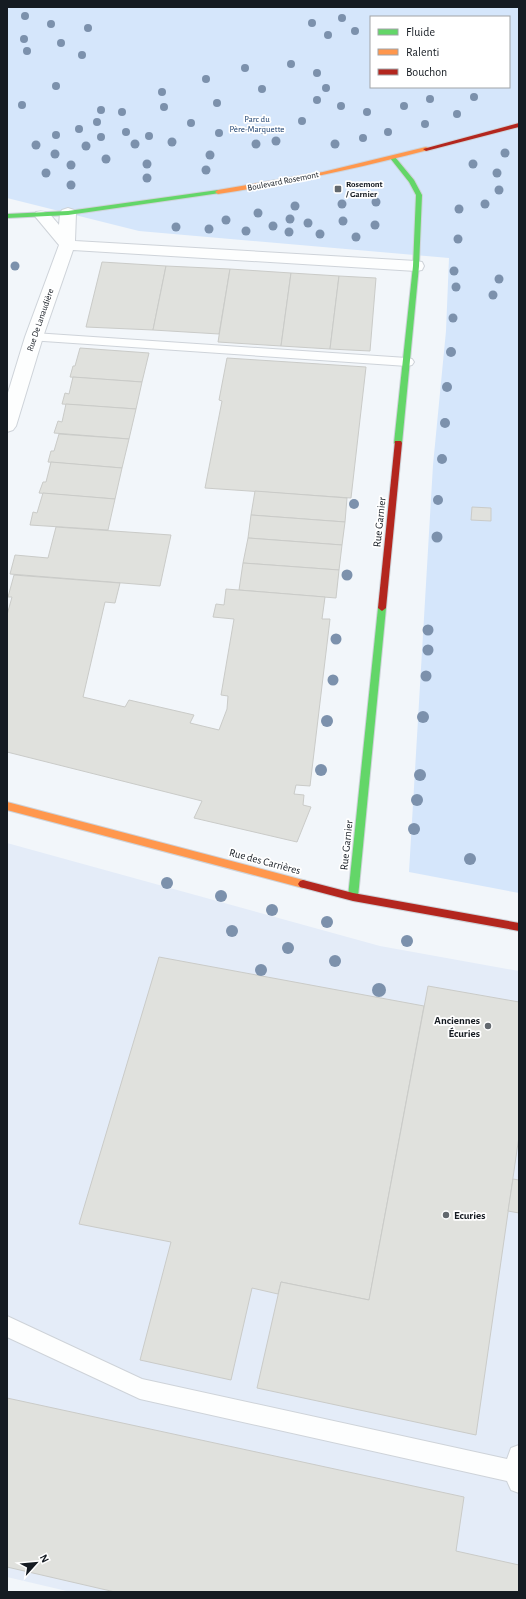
<svg xmlns="http://www.w3.org/2000/svg" width="526" height="1599" font-family="'Alegreya Sans',sans-serif">
<style>
.built{fill:#e4ecf8}
.green{fill:#d5e6fb;fill-rule:evenodd}
.building{fill:#e0e1dd;stroke:#cacbc8}
.lines{fill:none;stroke-linecap:round;stroke-linejoin:round}
.lane-casing{stroke:#ced3d9;stroke-width:2}
.street-casing{stroke:#ced3d9;stroke-width:2}
.fast-casing{stroke:#ced3d9;stroke-width:2}
.slow-casing{stroke:#ced3d9;stroke-width:2}
.jam-casing{stroke:#ced3d9;stroke-width:2}
.lane{fill:#fdfefe;fill-rule:evenodd}
.street{fill:#fdfefe;fill-rule:evenodd}
.fast{fill:#63d668;fill-rule:evenodd}
.slow{fill:#ff974d;fill-rule:evenodd}
.jam{fill:#b3261e;fill-rule:evenodd}
.tree{fill:#7c91ac}
.poi-dot{fill:#62686e;stroke:#fff;stroke-width:1.5}
.labels{text-anchor:middle;stroke-width:3.5;stroke-linejoin:round;paint-order:stroke}
.far-park-label{font-size:9px;fill:#1b3f6d;stroke:#fff}
.far-street-label{font-size:9px;fill:#151b22;stroke:#fff}
.far-poi-label{font-size:9px;font-weight:bold;fill:#151b22;stroke:#fff;text-anchor:start}
.street-label{font-size:11px;fill:#151b22;stroke:#fff}
.poi-label{font-size:11px;font-weight:bold;fill:#151b22;stroke:#fff;text-anchor:end}
</style>
<rect width="100%" height="100%" fill="#f2f6fa"/>
<!-- built -->
<path class="built" d="M 7,843 L 380,946 L 519,971 L 519,1592 L 71,1592 L 7,1577 Z"/>
<!-- green -->
<path class="green" d="M 7,7 L 519,7 L 519,893 L 409,872 L 433,465 L 446,331 L 449,258 L 139,231 L 7,198 ZM 371,17 L 509,17 L 509,87 L 371,87 Z"/>
<!-- building -->
<g class="building">
<path d="M 102,262 L 166,266 L 153,330 L 86,327 Z"/>
<path d="M 166,266 L 230,269 L 219,334 L 153,330 Z"/>
<path d="M 230,269 L 291,273 L 281,346 L 218,342 Z"/>
<path d="M 291,273 L 339,276 L 330,349 L 281,346 Z"/>
<path d="M 339,276 L 376,278 L 370,351 L 330,349 Z"/>
<path d="M 80,348 L 149,353 L 142,382 L 70,377 L 73,366 L 75,366 Z"/>
<path d="M 227,358 L 366,367 L 351,498 L 205,488 L 222,401 L 219,400 Z"/>
<path d="M 73,377 L 142,382 L 136,409 L 62,404 L 65,393 L 69,394 Z"/>
<path d="M 66,404 L 136,409 L 129,439 L 54,433 L 58,421 L 62,422 Z"/>
<path d="M 59,434 L 129,439 L 122,468 L 48,462 L 51,451 L 54,451 Z"/>
<path d="M 51,462 L 122,468 L 115,499 L 39,493 L 43,482 L 46,482 Z"/>
<path d="M 255,491 L 347,498 L 345,522 L 251,515 Z"/>
<path d="M 43,493 L 115,499 L 108,530 L 30,525 L 33,512 L 37,513 Z"/>
<path d="M 472,507 L 491,508 L 491,521 L 471,520 Z"/>
<path d="M 251,515 L 345,522 L 342,545 L 248,538 Z"/>
<path d="M 56,527 L 171,535 L 160,586 L 10,574 L 15,555 L 48,558 Z"/>
<path d="M 248,538 L 342,545 L 339,570 L 243,563 Z"/>
<path d="M 243,563 L 339,570 L 336,598 L 239,590 Z"/>
<path d="M 14,575 L 120,583 L 115,603 L 105,602 L 83,697 L 125,707 L 129,700 L 194,715 L 190,723 L 219,730 L 227,709 L 228,696 L 221,695 L 234,619 L 213,617 L 216,604 L 224,605 L 226,589 L 325,597 L 322,619 L 330,619 L 310,786 L 296,785 L 294,794 L 304,795 L 303,805 L 311,807 L 297,842 L 194,818 L 202,801 L 7,752 L 7,615 L 12,597 L 8,597 Z"/>
<path d="M 159,957 L 424,1006 L 369,1300 L 281,1282 L 278,1294 L 252,1288 L 231,1380 L 140,1360 L 171,1242 L 79,1224 Z"/>
<path d="M 428,986 L 519,1002 L 519,1136 L 476,1435 L 257,1388 L 281,1282 L 369,1300 Z"/>
<path d="M 513,1179 L 519,1180 L 519,1213 L 508,1211 Z"/>
<path d="M 7,1398 L 464,1497 L 456,1551 L 519,1565 L 519,1592 L 115,1592 L 7,1567 Z"/>
</g>
<g class="lines">
<defs>
<g id="lane">
<path d="M 34,333 L 407,358 L 412,359 L 414,362 L 412,365 L 407,366 L 29,340 L 27,337 L 29,334 Z"/>
<path d="M 7,1316 L 142,1379 L 507,1459 L 511,1448 L 519,1445 L 519,1493 L 511,1490 L 507,1481 L 140,1399 L 7,1337 Z"/>
</g>
<path id="street" d="M 68,208 L 74,210 L 76,213 L 75,241 L 416,261 L 422,262 L 424,266 L 422,270 L 416,271 L 73,250 L 43,337 L 16,426 L 13,430 L 7,432 L 7,396 L 25,337 L 59,245 L 34,215 L 36,212 C 48,209 52,217 59,225 L 60,213 L 62,210 Z"/>
<g id="fast">
<path d="M 393,156 L 395,157 L 414,180 L 422,195 L 419,266 L 402,443 L 398,445 L 394,443 L 413,266 L 416,195 L 409,182 L 390,158 Z"/>
<path d="M 218,190 L 221,192 L 220,193 L 68,215 L 7,218 L 7,214 L 68,211 Z"/>
<path d="M 382,605 L 386,608 L 358,897 L 356,900 L 350,900 L 348,897 L 378,608 Z"/>
</g>
<g id="slow">
<path d="M 426,147 L 428,148 L 428,150 C 359,168 289,183 218,194 L 215,192 L 218,190 L 323,172 Z"/>
<path d="M 7,802 L 303,880 L 306,881 L 308,884 L 306,887 L 303,888 L 7,810 Z"/>
</g>
<g id="jam">
<path d="M 519,123 L 519,127 L 426,151 L 423,149 Z"/>
<path d="M 395,441 L 401,441 L 402,443 L 386,608 L 382,611 L 378,608 Z"/>
<path d="M 303,880 L 353,893 L 519,923 L 519,931 L 353,901 L 300,887 L 298,884 L 300,881 Z"/>
</g>
</defs>
<!-- lane casing -->
<use href="#lane" class="lane-casing"/>
<!-- street casing -->
<use href="#street" class="street-casing"/>
<!-- fast casing -->
<use href="#fast" class="fast-casing"/>
<!-- slow casing -->
<use href="#slow" class="slow-casing"/>
<!-- jam casing -->
<use href="#jam" class="jam-casing"/>
<!-- lane -->
<use href="#lane" class="lane"/>
<!-- street -->
<use href="#street" class="street"/>
<!-- fast -->
<use href="#fast" class="fast"/>
<!-- slow -->
<use href="#slow" class="slow"/>
<!-- jam -->
<use href="#jam" class="jam"/>
</g>
<!-- trees -->
<g class="tree">
<circle cx="25" cy="16" r="4"/>
<circle cx="342" cy="18" r="4"/>
<circle cx="312" cy="23" r="4"/>
<circle cx="51" cy="24" r="4"/>
<circle cx="88" cy="28" r="4"/>
<circle cx="355" cy="31" r="4"/>
<circle cx="328" cy="35" r="4"/>
<circle cx="24" cy="39" r="4"/>
<circle cx="61" cy="43" r="4"/>
<circle cx="27" cy="51" r="4"/>
<circle cx="82" cy="55" r="4"/>
<circle cx="291" cy="64" r="4"/>
<circle cx="245" cy="68" r="4"/>
<circle cx="317" cy="73" r="4"/>
<circle cx="206" cy="79" r="4"/>
<circle cx="56" cy="86" r="4"/>
<circle cx="326" cy="88" r="4"/>
<circle cx="262" cy="89" r="4"/>
<circle cx="162" cy="92" r="4"/>
<circle cx="474" cy="97" r="4"/>
<circle cx="430" cy="99" r="4"/>
<circle cx="317" cy="100" r="4"/>
<circle cx="217" cy="103" r="4"/>
<circle cx="22" cy="105" r="4"/>
<circle cx="341" cy="106" r="4"/>
<circle cx="404" cy="106" r="4"/>
<circle cx="164" cy="107" r="4"/>
<circle cx="101" cy="110" r="4"/>
<circle cx="122" cy="112" r="4"/>
<circle cx="367" cy="112" r="4"/>
<circle cx="457" cy="114" r="4"/>
<circle cx="302" cy="121" r="4"/>
<circle cx="97" cy="122" r="4"/>
<circle cx="191" cy="123" r="4"/>
<circle cx="425" cy="124" r="4"/>
<circle cx="79" cy="129" r="4"/>
<circle cx="263" cy="130" r="4"/>
<circle cx="126" cy="132" r="4"/>
<circle cx="388" cy="132" r="4"/>
<circle cx="219" cy="133" r="4"/>
<circle cx="56" cy="135" r="4"/>
<circle cx="149" cy="136" r="4"/>
<circle cx="101" cy="137" r="4"/>
<circle cx="363" cy="138" r="4"/>
<circle cx="276" cy="141" r="4.5"/>
<circle cx="172" cy="142" r="4.5"/>
<circle cx="135" cy="144" r="4.5"/>
<circle cx="256" cy="144" r="4.5"/>
<circle cx="335" cy="144" r="4.5"/>
<circle cx="36" cy="145" r="4.5"/>
<circle cx="86" cy="146" r="4.5"/>
<circle cx="505" cy="153" r="4.5"/>
<circle cx="55" cy="154" r="4.5"/>
<circle cx="210" cy="155" r="4.5"/>
<circle cx="106" cy="159" r="4.5"/>
<circle cx="147" cy="164" r="4.5"/>
<circle cx="473" cy="164" r="4.5"/>
<circle cx="71" cy="165" r="4.5"/>
<circle cx="206" cy="170" r="4.5"/>
<circle cx="46" cy="173" r="4.5"/>
<circle cx="497" cy="173" r="4.5"/>
<circle cx="147" cy="178" r="4.5"/>
<circle cx="71" cy="185" r="4.5"/>
<circle cx="499" cy="190" r="4.5"/>
<circle cx="376" cy="202" r="4.5"/>
<circle cx="342" cy="204" r="4.5"/>
<circle cx="485" cy="204" r="4.5"/>
<circle cx="295" cy="206" r="4.5"/>
<circle cx="459" cy="209" r="4.5"/>
<circle cx="258" cy="213" r="4.5"/>
<circle cx="290" cy="219" r="4.5"/>
<circle cx="226" cy="220" r="4.5"/>
<circle cx="343" cy="221" r="4.5"/>
<circle cx="308" cy="223" r="4.5"/>
<circle cx="375" cy="225" r="4.5"/>
<circle cx="273" cy="226" r="4.5"/>
<circle cx="176" cy="227" r="4.5"/>
<circle cx="209" cy="229" r="4.5"/>
<circle cx="246" cy="231" r="4.5"/>
<circle cx="289" cy="232" r="4.5"/>
<circle cx="320" cy="234" r="4.5"/>
<circle cx="356" cy="237" r="4.5"/>
<circle cx="458" cy="239" r="4.5"/>
<circle cx="15" cy="266" r="4.5"/>
<circle cx="454" cy="271" r="4.5"/>
<circle cx="499" cy="279" r="4.5"/>
<circle cx="456" cy="287" r="4.5"/>
<circle cx="493" cy="295" r="4.5"/>
<circle cx="453" cy="318" r="4.5"/>
<circle cx="451" cy="352" r="5"/>
<circle cx="447" cy="387" r="5"/>
<circle cx="445" cy="423" r="5"/>
<circle cx="442" cy="459" r="5"/>
<circle cx="438" cy="500" r="5"/>
<circle cx="354" cy="504" r="5"/>
<circle cx="437" cy="537" r="5.5"/>
<circle cx="347" cy="575" r="5.5"/>
<circle cx="428" cy="630" r="5.5"/>
<circle cx="336" cy="639" r="5.5"/>
<circle cx="428" cy="650" r="5.5"/>
<circle cx="426" cy="676" r="5.5"/>
<circle cx="333" cy="680" r="5.5"/>
<circle cx="423" cy="717" r="6"/>
<circle cx="327" cy="721" r="6"/>
<circle cx="321" cy="770" r="6"/>
<circle cx="420" cy="775" r="6"/>
<circle cx="417" cy="800" r="6"/>
<circle cx="414" cy="829" r="6"/>
<circle cx="470" cy="859" r="6"/>
<circle cx="167" cy="883" r="6"/>
<circle cx="221" cy="896" r="6"/>
<circle cx="272" cy="910" r="6"/>
<circle cx="327" cy="922" r="6"/>
<circle cx="232" cy="931" r="6"/>
<circle cx="407" cy="941" r="6"/>
<circle cx="288" cy="948" r="6"/>
<circle cx="335" cy="961" r="6"/>
<circle cx="261" cy="970" r="6"/>
<circle cx="379" cy="990" r="7"/>
</g>
<!-- markers -->
<g class="poi-dot">
<rect x="334" y="185" width="8" height="8" rx="2"/>
<circle cx="488" cy="1026" r="4"/>
<circle cx="446" cy="1215" r="4"/>
</g>
<g class="labels">
<!-- far-park labels -->
<g class="far-park-label">
<text x="257" y="122">Parc du<tspan x="257" dy="10">Père-Marquette</tspan></text>
</g>
<!-- far-street labels -->
<g class="far-street-label">
<text transform="translate(283 181) rotate(-11)" y="3">Boulevard Rosemont</text>
<text transform="translate(40 320) rotate(-71)" y="3">Rue De Lanaudière</text>
</g>
<!-- far-poi labels -->
<g class="far-poi-label">
<text x="346" y="187">Rosemont<tspan x="346" dy="10">/ Garnier</tspan></text>
</g>
<!-- street labels -->
<g class="street-label">
<text transform="translate(379 522) rotate(-84)" y="4">Rue Garnier</text>
<text transform="translate(346 845) rotate(-84)" y="4">Rue Garnier</text>
<text transform="translate(265 861) rotate(15)" y="4">Rue des Carrières</text>
</g>
<!-- poi labels -->
<g class="poi-label">
<text x="480" y="1024">Anciennes<tspan x="480" dy="13">Écuries</tspan></text>
<text x="454" y="1219" text-anchor="start">Ecuries</text>
</g>
</g>
<!-- border -->
<rect width="526" height="1599" fill="none" stroke="#151b22" stroke-width="16"/>
<!-- legend -->
<rect x="370" y="16" width="140" height="72" fill="#ffffff" stroke="#a1a4a7"/>
<rect x="378" y="29" width="20" height="6" fill="#63d668" stroke="#a1a4a7"/>
<text x="406" y="36" font-size="12" fill="#151b22">Fluide</text>
<rect x="378" y="49" width="20" height="6" fill="#ff974d" stroke="#a1a4a7"/>
<text x="406" y="56" font-size="12" fill="#151b22">Ralenti</text>
<rect x="378" y="69" width="20" height="6" fill="#b3261e" stroke="#a1a4a7"/>
<text x="406" y="76" font-size="12" fill="#151b22">Bouchon</text>
<!-- north arrow -->
<g transform="translate(36 1563) rotate(63)" stroke="#ffffff" stroke-width="3" paint-order="stroke">
<path d="M0-3L7 15L0 10L-7 15Z" fill="#151b22"/>
<text y="-6" font-size="11" font-weight="bold" text-anchor="middle" fill="#151b22">N</text>
</g>
</svg>
